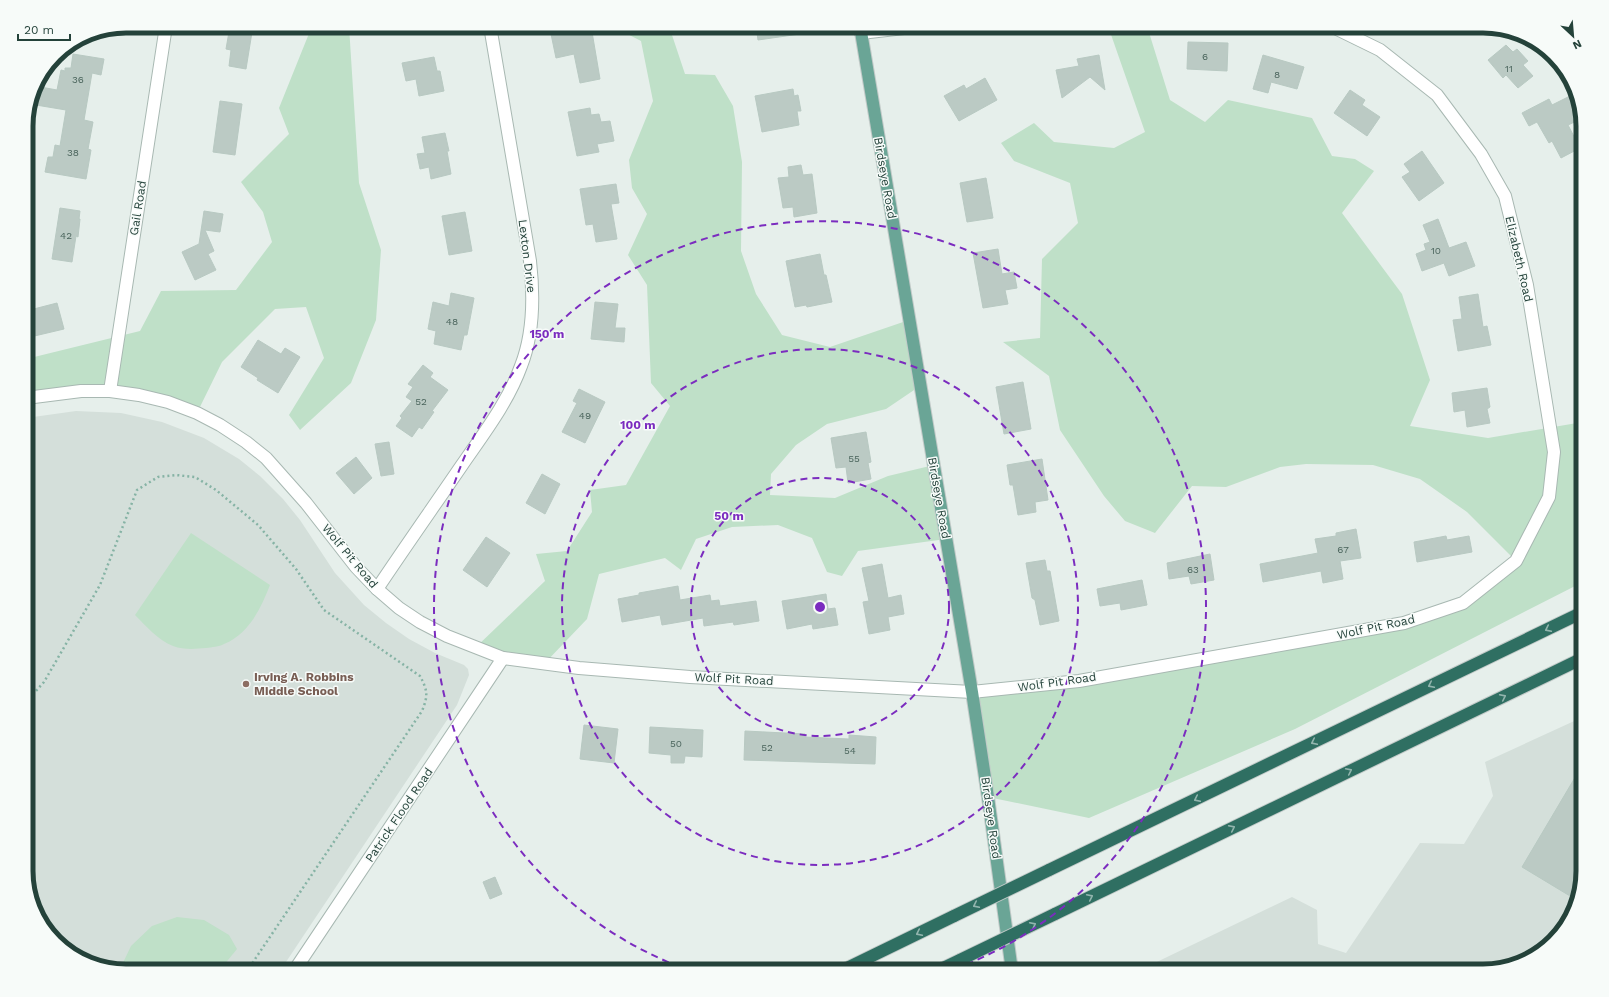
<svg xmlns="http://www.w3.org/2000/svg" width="1609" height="997" font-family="'Work Sans',sans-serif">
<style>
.built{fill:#d4dfda}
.green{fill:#bfe0c8}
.building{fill:#bbcac4;stroke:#b8c9c2}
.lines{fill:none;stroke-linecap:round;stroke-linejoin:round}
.minor-casing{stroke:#a8b8b2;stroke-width:14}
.major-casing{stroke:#c2cac8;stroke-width:14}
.highway-casing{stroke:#c2cac8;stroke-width:14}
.path{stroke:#86b3a5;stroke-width:2.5;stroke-dasharray:2 3;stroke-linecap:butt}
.minor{stroke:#fff;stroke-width:12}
.major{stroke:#6aa596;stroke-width:12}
.highway{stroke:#2f6f62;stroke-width:12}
.highway-bridge-casing{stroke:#c2cac8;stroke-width:14;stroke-linecap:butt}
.highway-bridge{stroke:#2f6f62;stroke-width:12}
.oneway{stroke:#93b5ae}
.ring{fill:none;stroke:#7b2cbf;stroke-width:2;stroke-dasharray:7 5}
.education-dot{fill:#8d6e63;stroke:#f7fbf9;stroke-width:1.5}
.labels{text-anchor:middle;stroke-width:3;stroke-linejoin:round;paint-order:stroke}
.number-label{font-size:10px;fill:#4a645c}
.street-label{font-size:12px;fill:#24423a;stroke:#f7fbf9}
.education-label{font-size:12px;font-weight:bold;fill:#785e54;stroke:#f7fbf9;text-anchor:start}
.rim{fill:none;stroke:#24423a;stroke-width:5}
.centre{fill:#7b2cbf;stroke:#f7fbf9;stroke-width:2}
.ring-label{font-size:12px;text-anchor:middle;font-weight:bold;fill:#7b2cbf;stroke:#f7fbf9;stroke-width:3;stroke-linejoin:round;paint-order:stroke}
</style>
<rect width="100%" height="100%" fill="#e6efeb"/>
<!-- built -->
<g class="built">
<path d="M 76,411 L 121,413 L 162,422 L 204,438 L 239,459 L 260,476 L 283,499 L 300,520 L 335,573 L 364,605 L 386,623 L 409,639 L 435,653 L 464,665 L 468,669 L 469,675 L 457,705 L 280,971 L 126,971 L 71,954 L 39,921 L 26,877 L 26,418 Z"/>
<path d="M 1583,717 L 1583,871 L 1566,926 L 1533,958 L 1483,971 L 1138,971 L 1292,897 L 1317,910 L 1318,944 L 1346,953 L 1420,843 L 1464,844 L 1493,796 L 1485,762 Z"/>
</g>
<!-- green -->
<g class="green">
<path d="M 312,26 L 349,26 L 359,183 L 381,250 L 376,320 L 351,383 L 300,430 L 289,415 L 324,358 L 306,307 L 275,309 L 222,362 L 197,413 L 139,395 L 26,398 L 26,359 L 140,331 L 161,291 L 236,290 L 272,242 L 263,212 L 241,182 L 289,134 L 279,108 Z"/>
<path d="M 612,26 L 681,26 L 670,29 L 685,74 L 715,75 L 733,106 L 742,162 L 741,251 L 756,294 L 782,335 L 830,347 L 909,320 L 920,386 L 886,409 L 827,424 L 796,445 L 771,474 L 770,495 L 835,498 L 888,476 L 934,465 L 946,539 L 858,551 L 842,576 L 827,572 L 812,538 L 778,525 L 732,527 L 696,539 L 681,570 L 665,558 L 599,574 L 587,619 L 544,664 L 475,648 L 545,581 L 536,554 L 567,551 L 592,512 L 590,490 L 626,485 L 670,406 L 651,383 L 647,285 L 628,255 L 647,214 L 632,188 L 629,160 L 653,101 L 641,41 Z"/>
<path d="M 1108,26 L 1147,26 L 1170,100 L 1205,122 L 1228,100 L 1312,118 L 1332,156 L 1355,159 L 1374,171 L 1342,213 L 1402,294 L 1430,380 L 1410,426 L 1488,438 L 1583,422 L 1583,582 L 1295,729 L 1089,818 L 988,797 L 972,692 L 1026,687 L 1404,623 L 1463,603 L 1516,561 L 1467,512 L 1420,479 L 1373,465 L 1306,464 L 1280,467 L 1226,487 L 1192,486 L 1155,533 L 1125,521 L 1104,496 L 1060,430 L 1049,376 L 1003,342 L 1040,338 L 1042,259 L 1078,223 L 1070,183 L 1014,161 L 1001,143 L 1034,123 L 1054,142 L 1114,148 L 1145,132 Z"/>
<path d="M 191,533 L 270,585 C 261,608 249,634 224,644 C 219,647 212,647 206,648 C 195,649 184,650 173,646 C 158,640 146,626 135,615 Z"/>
<path d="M 177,917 L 204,920 L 229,935 L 237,949 L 219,971 L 127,971 L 121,967 L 131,946 L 152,926 Z"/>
</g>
<!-- building -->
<g class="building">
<path d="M 230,26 L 253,26 L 246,69 L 229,66 L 231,50 L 226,49 Z"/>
<path d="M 591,26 L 600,79 L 580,83 L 574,54 L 556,58 L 551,34 Z"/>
<path d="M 756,26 L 799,26 L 800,34 L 758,40 Z"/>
<path d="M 1188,42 L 1228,43 L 1227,71 L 1187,69 Z"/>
<path d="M 1506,45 L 1513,52 L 1517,49 L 1528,61 L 1523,65 L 1533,76 L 1518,88 L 1506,75 L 1503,78 L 1488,60 Z"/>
<path d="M 73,54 L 104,59 L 101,75 L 92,73 L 84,120 L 93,122 L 88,149 L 91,150 L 86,179 L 45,172 L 48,157 L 53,157 L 55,145 L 60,146 L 66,110 L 30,104 L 35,86 L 57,90 L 61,70 L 65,71 L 65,68 L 71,68 Z"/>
<path d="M 1099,55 L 1105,90 L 1090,77 L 1062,98 L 1056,70 L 1079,66 L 1077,59 Z"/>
<path d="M 1263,55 L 1304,67 L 1297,89 L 1271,82 L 1268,93 L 1253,89 Z"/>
<path d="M 434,57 L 437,71 L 440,71 L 444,91 L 419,96 L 416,79 L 406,81 L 402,63 Z"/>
<path d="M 985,78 L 997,100 L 959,121 L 944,96 L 964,85 L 966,89 Z"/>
<path d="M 793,89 L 794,96 L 798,95 L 801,111 L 797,111 L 799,125 L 762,132 L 755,96 Z"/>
<path d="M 1350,90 L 1365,100 L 1362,105 L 1380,117 L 1367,136 L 1334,113 Z"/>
<path d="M 1570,96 L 1581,119 L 1568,125 L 1580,148 L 1561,158 L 1552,141 L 1549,143 L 1537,122 L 1529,126 L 1522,113 L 1549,99 L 1552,105 Z"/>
<path d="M 220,101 L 242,104 L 235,155 L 213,152 Z"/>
<path d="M 590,108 L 591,115 L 599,114 L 601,122 L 610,121 L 614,141 L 597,144 L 599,152 L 577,156 L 568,112 Z"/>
<path d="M 445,133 L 449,151 L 447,151 L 451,174 L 431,179 L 429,167 L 420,169 L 417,154 L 425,153 L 422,137 Z"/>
<path d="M 1422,151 L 1444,183 L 1419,201 L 1402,177 L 1410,172 L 1404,164 Z"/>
<path d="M 801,165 L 803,175 L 812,174 L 817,213 L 794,217 L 793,207 L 783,208 L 778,178 L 789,177 L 788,167 Z"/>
<path d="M 986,178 L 993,218 L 967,222 L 960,183 Z"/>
<path d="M 616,184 L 619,203 L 611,204 L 617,239 L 596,242 L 593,224 L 586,225 L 580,189 Z"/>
<path d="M 60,208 L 80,211 L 79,219 L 80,219 L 78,237 L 76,236 L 72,262 L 52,259 Z"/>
<path d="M 204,211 L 223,214 L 220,232 L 205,230 L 214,251 L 208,254 L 216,270 L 195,280 L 182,252 L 199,244 Z"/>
<path d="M 465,212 L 472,251 L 449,255 L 442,216 Z"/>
<path d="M 1438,219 L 1449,248 L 1466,242 L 1475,266 L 1449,276 L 1444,263 L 1422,271 L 1416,254 L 1426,250 L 1424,244 L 1430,242 L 1423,225 Z"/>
<path d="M 998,249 L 1002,274 L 1014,272 L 1017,288 L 1005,290 L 1008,304 L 983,308 L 973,253 Z"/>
<path d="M 820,254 L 824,275 L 826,275 L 832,302 L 807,307 L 806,305 L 795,307 L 786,261 Z"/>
<path d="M 451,293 L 474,298 L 467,335 L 464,335 L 461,350 L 434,344 L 436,331 L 428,329 L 433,302 L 449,306 Z"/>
<path d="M 1478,294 L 1483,327 L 1487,326 L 1491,345 L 1458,351 L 1453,320 L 1462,319 L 1459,297 Z"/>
<path d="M 595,302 L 618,304 L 615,328 L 625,328 L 624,342 L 591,339 Z"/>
<path d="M 57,303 L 64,329 L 26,338 L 26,311 Z"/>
<path d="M 258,340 L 281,354 L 285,348 L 300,357 L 278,393 L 257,380 L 258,378 L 241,367 Z"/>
<path d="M 423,365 L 433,373 L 430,377 L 448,390 L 432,411 L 434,412 L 422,429 L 419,427 L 412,437 L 396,426 L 402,418 L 400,416 L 412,401 L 406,397 L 413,387 L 408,384 Z"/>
<path d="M 1023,382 L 1031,429 L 1004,434 L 996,387 Z"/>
<path d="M 1487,388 L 1490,407 L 1487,409 L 1490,423 L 1467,427 L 1465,410 L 1454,412 L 1452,393 Z"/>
<path d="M 579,389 L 605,402 L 585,443 L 562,432 L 577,403 L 573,401 Z"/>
<path d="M 866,432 L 871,462 L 868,463 L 871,479 L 848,483 L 846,467 L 836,468 L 831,438 Z"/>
<path d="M 389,442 L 394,474 L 381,476 L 375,444 Z"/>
<path d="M 356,457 L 372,478 L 354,494 L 336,473 Z"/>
<path d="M 1042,459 L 1048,500 L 1035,502 L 1036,512 L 1018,515 L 1013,485 L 1010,485 L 1007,465 Z"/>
<path d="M 542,474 L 560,484 L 545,514 L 526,503 Z"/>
<path d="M 1356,529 L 1361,558 L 1340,561 L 1343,579 L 1323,583 L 1321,571 L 1263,582 L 1260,564 L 1318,553 L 1315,539 L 1336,536 L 1336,533 Z"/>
<path d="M 1446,536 L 1447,540 L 1469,536 L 1472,552 L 1417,562 L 1414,542 Z"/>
<path d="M 486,537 L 510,553 L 487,587 L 463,570 Z"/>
<path d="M 1210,554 L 1214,580 L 1191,584 L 1189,576 L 1169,579 L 1167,563 Z"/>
<path d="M 1045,560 L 1047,571 L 1050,571 L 1059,621 L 1040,625 L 1035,600 L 1032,598 L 1026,563 Z"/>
<path d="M 882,564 L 888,598 L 901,595 L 904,614 L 888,617 L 890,630 L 869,634 L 863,602 L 869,601 L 862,568 Z"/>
<path d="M 1142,580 L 1147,605 L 1121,610 L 1120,603 L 1100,606 L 1097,589 Z"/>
<path d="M 678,586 L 680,600 L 710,595 L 711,601 L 719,600 L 720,606 L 756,601 L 759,621 L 734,625 L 733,622 L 704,626 L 703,618 L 662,625 L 660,615 L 622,622 L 618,599 L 639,595 L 639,593 Z"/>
<path d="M 826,594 L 828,609 L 835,608 L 838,625 L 813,629 L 812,624 L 787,629 L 782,601 Z"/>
<path d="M 584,725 L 618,729 L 614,763 L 580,759 Z"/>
<path d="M 650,727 L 703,730 L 702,757 L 685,756 L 684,763 L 671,763 L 671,755 L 649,753 Z"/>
<path d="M 745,731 L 805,734 L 805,737 L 849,739 L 849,735 L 876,737 L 875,764 L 744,760 Z"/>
<path d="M 1583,764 L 1583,871 L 1575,899 L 1522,867 Z"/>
<path d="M 495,877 L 502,894 L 490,899 L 483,882 Z"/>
</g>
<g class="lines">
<defs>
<g id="minor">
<path d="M 861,33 L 921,26"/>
<path d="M 110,391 L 166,26"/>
<path d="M 26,398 L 81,391 L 110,391 L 139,395 L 168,402 L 197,413 L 220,425 L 246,442 L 266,458 L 306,503 L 356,567 L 377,589 L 399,608 L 420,622 L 447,636 L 503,658 L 579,668 L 690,677 L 972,692 L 1079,681 L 1404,623 L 1463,603 L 1516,561 L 1549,497 L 1554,452 L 1527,285 L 1505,196 L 1481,154 L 1437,95 L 1380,50 L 1331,26"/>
<path d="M 377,589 C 405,547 434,506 462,465 C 484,433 508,402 521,366 C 534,333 534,296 530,261 L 490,26"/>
<path d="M 294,971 L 503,658"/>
</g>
<path id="major" d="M 860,26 L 972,692 L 988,797 L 1012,971"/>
<g id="highway">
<path d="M 1049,870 L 1583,612"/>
<path d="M 1055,914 L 1583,658"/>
<path d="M 841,971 L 954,916"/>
<path d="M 937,971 L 960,960"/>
</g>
</defs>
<!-- minor casing -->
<use href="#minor" class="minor-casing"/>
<!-- major casing -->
<use href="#major" class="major-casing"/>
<!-- highway casing -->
<use href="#highway" class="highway-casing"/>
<!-- path -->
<path class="path" d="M 26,702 L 44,682 L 100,585 L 137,490 L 158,477 L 176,475 L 195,477 L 216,490 L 258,525 L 296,569 L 324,610 L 420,676 C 428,691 428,696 422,711 L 247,971"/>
<!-- minor -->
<use href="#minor" class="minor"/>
<!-- major -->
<use href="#major" class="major"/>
<!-- highway -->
<use href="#highway" class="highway"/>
<defs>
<g id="highway-bridge">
<path d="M 954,916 L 1049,870"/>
<path d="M 960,960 L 1055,914"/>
</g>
</defs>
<!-- highway-bridge casing -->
<use href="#highway-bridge" class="highway-bridge-casing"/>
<!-- highway-bridge -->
<use href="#highway-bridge" class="highway-bridge"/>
</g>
<!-- one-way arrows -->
<defs><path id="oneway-chevron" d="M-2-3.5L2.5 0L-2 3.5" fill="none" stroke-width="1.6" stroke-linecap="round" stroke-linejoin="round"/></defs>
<g class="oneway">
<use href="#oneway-chevron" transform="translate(1548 629) rotate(154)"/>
<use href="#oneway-chevron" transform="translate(1431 685) rotate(154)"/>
<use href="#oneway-chevron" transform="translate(1503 697) rotate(-26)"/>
<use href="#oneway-chevron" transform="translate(1314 742) rotate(154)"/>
<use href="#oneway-chevron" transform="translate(1349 771) rotate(-26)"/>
<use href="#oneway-chevron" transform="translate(1197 799) rotate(154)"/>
<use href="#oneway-chevron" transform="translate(1232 828) rotate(-26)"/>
<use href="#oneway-chevron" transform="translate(1090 897) rotate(-26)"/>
<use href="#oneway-chevron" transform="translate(976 905) rotate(154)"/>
<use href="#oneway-chevron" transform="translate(1033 925) rotate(-26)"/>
<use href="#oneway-chevron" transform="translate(919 933) rotate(154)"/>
</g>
<!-- distance rings -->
<g class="ring">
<circle cx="820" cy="607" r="129"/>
<circle cx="820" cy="607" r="258"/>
<path d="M691 971A386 386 0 1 1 949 971"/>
</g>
<!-- markers -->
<circle class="education-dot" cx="246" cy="684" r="4"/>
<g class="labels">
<!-- number labels -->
<g class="number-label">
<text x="1205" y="60">6</text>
<text x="1509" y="72">11</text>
<text x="1277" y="78">8</text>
<text x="78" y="83">36</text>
<text x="73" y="156">38</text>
<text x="66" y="239">42</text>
<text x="1436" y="254">10</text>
<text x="452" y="325">48</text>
<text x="421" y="405">52</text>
<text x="585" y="419">49</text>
<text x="854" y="462">55</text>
<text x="1343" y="553">67</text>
<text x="1193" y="573">63</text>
<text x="676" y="747">50</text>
<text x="767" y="751">52</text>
<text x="850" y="754">54</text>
</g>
<!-- street labels -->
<g class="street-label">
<text transform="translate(885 178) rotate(80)" y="4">Birdseye Road</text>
<text transform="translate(138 208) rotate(-81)" y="4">Gail Road</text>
<text transform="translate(527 256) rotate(83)" y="4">Lexton Drive</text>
<text transform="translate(1519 259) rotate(77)" y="4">Elizabeth Road</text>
<text transform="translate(939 498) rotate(80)" y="4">Birdseye Road</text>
<text transform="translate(350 556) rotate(50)" y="4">Wolf Pit Road</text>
<text transform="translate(1376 627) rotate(-12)" y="4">Wolf Pit Road</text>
<text transform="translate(734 679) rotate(3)" y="4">Wolf Pit Road</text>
<text transform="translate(1057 682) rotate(-8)" y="4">Wolf Pit Road</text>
<text transform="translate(399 815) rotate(-56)" y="4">Patrick Flood Road</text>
<text transform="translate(991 818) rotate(82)" y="4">Birdseye Road</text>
</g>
<!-- education labels -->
<g class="education-label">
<text x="254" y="681">Irving A. Robbins<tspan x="254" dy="14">Middle School</tspan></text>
</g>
</g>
<!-- crop -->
<path d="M0 0H1609V997H0ZM126 33H1483A93 93 0 0 1 1576 126V871A93 93 0 0 1 1483 964H126A93 93 0 0 1 33 871V126A93 93 0 0 1 126 33Z" fill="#f7fbf9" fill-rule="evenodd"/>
<path class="rim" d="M126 33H1483A93 93 0 0 1 1576 126V871A93 93 0 0 1 1483 964H126A93 93 0 0 1 33 871V126A93 93 0 0 1 126 33Z"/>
<circle cx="820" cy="607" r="6" class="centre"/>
<g class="ring-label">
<text x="547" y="338">150 m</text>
<text x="638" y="429">100 m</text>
<text x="729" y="520">50 m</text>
</g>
<!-- north arrow -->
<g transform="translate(1573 36) rotate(154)" stroke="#f7fbf9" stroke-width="3" paint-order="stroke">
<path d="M0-3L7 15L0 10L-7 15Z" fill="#24423a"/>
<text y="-6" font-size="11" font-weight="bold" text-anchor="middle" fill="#24423a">N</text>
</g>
<!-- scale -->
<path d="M18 34v6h52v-6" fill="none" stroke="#24423a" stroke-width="2"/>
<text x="24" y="34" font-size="12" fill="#24423a" stroke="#f7fbf9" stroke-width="3" paint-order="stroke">20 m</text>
</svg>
